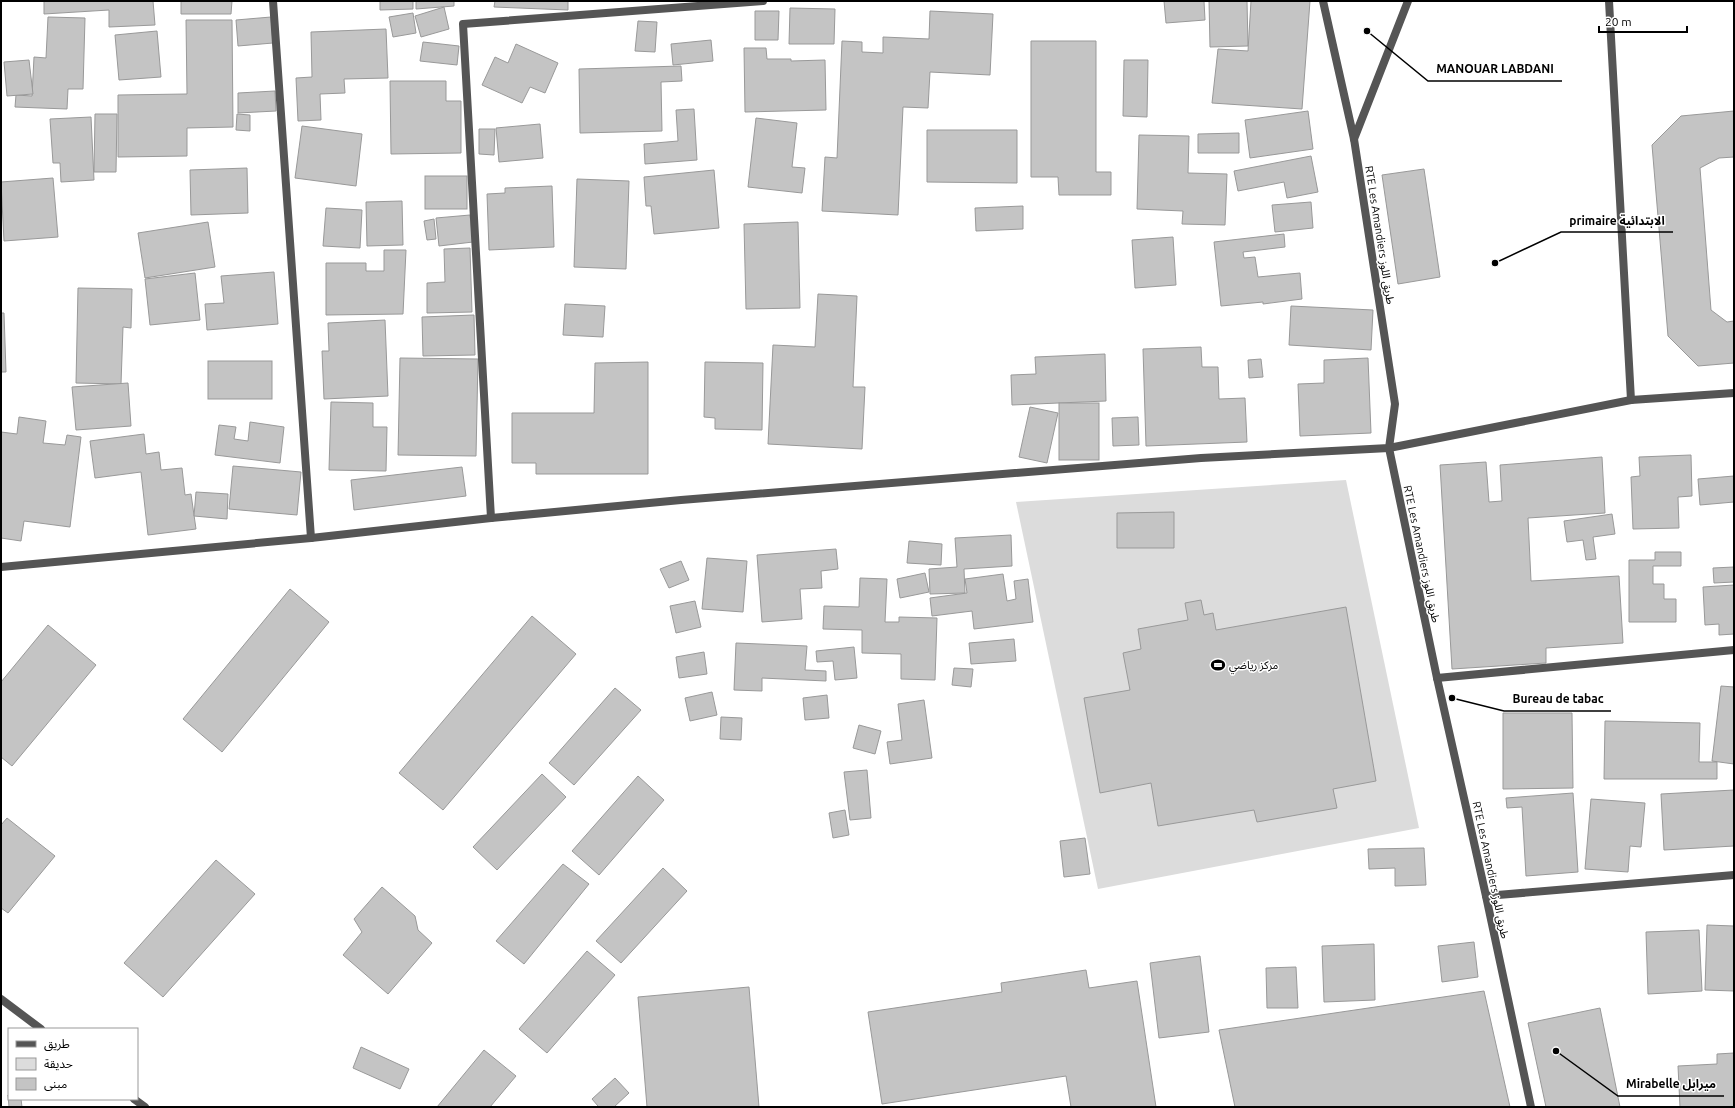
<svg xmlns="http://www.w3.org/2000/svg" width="1735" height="1108" font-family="Ubuntu,'Noto Sans Arabic',sans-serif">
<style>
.green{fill:#dcdcdc}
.building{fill:#c4c4c4;stroke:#999}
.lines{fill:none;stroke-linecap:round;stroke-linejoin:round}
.minor{stroke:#555;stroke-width:8}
.labels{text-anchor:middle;stroke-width:3;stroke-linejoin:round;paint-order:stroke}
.street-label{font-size:11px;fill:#000;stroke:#fff}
.poi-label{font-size:11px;fill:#000;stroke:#fff;text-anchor:start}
.leader{fill:none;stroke:#000;stroke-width:1.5}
.callout-dot{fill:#000;stroke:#fff;stroke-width:1.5}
.callout-label{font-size:12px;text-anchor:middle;font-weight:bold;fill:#000;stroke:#fff;stroke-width:3;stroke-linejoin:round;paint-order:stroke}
</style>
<rect width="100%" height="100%" fill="#fff"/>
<!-- green -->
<path class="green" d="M 1346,480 L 1419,828 L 1098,889 L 1016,502 Z"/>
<!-- building -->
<g class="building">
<path d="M 44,1 L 153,1 L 155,25 L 109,27 L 109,10 L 44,14 Z"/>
<path d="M 181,1 L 232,1 L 231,14 L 181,14 Z"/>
<path d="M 380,1 L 413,1 L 413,9 L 380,10 Z"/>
<path d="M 416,1 L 454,1 L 454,6 L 416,9 Z"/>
<path d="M 495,1 L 568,1 L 568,10 L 494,7 Z"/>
<path d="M 1164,1 L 1204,1 L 1205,20 L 1166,23 Z"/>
<path d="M 1209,1 L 1247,1 L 1248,46 L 1210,47 Z"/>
<path d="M 1251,1 L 1310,1 L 1302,109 L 1212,103 L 1218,49 L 1248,51 Z"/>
<path d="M 444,7 L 449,29 L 421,37 L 415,16 Z"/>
<path d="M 790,8 L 835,9 L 834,44 L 789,44 Z"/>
<path d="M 755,11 L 779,11 L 778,40 L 755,40 Z"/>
<path d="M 930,11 L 993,14 L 990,75 L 930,72 L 928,108 L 903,107 L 898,215 L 822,211 L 825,157 L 837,158 L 842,41 L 862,42 L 862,52 L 883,53 L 883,37 L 929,39 Z"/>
<path d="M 413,13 L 416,33 L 393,37 L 389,17 Z"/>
<path d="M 48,17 L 85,18 L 83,89 L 68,89 L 67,109 L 15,107 L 16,95 L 32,96 L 34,57 L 46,58 Z"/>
<path d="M 271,17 L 273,43 L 238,46 L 236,20 Z"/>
<path d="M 186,20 L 232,20 L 233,127 L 187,128 L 187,156 L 118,157 L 118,95 L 187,94 Z"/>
<path d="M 638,21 L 657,22 L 655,52 L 635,51 Z"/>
<path d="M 386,29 L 388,78 L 344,79 L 345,93 L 320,94 L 321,120 L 298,121 L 296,78 L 312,77 L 311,32 Z"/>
<path d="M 157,31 L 161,77 L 119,80 L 115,35 Z"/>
<path d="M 711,40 L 713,61 L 673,65 L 671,44 Z"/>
<path d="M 1031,41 L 1096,41 L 1096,172 L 1111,172 L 1111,195 L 1059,195 L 1058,177 L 1031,177 Z"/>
<path d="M 423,42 L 459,46 L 457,65 L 420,61 Z"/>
<path d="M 516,44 L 558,63 L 545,93 L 530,87 L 522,103 L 482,85 L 495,57 L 508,63 Z"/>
<path d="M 744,48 L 766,48 L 767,59 L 791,59 L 791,61 L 825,60 L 826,110 L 745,112 Z"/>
<path d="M 29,60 L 33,94 L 7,96 L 4,62 Z"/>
<path d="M 1124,60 L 1148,60 L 1147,117 L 1123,116 Z"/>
<path d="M 681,66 L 682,81 L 661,82 L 662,131 L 580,133 L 579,69 Z"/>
<path d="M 390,81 L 446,81 L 446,101 L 461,101 L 461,153 L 391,154 Z"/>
<path d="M 275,91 L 276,111 L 238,113 L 238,93 Z"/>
<path d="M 694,109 L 697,160 L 645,164 L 644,144 L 678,141 L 676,110 Z"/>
<path d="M 1308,111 L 1313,149 L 1250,158 L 1245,120 Z"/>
<path d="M 1734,111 L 1734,157 L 1719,158 L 1700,168 L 1711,310 L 1727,322 L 1734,321 L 1734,363 L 1698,366 L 1668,336 L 1652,145 L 1681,116 Z"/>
<path d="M 95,114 L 117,114 L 116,172 L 94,172 Z"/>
<path d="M 237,114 L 250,115 L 250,131 L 236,130 Z"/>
<path d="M 91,117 L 94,180 L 61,182 L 60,163 L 53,163 L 50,119 Z"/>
<path d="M 756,118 L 797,123 L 792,167 L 805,168 L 802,193 L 748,187 Z"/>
<path d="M 540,124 L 543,158 L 499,162 L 496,128 Z"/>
<path d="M 302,126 L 362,134 L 356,186 L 295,178 Z"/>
<path d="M 479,129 L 495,129 L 494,155 L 479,154 Z"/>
<path d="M 927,130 L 1017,130 L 1017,183 L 927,182 Z"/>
<path d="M 1239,133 L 1239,153 L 1198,153 L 1198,134 Z"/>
<path d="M 1139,135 L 1189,136 L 1188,173 L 1227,174 L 1225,225 L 1182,224 L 1183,211 L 1137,209 Z"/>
<path d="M 1311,156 L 1318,192 L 1287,198 L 1284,182 L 1238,191 L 1234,171 Z"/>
<path d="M 247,168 L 248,213 L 191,215 L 190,170 Z"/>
<path d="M 1424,169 L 1440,277 L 1398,284 L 1382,175 Z"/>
<path d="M 714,170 L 719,228 L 654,234 L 651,206 L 646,206 L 644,177 Z"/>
<rect x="425" y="176" width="42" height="33"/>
<path d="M 53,178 L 58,237 L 4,241 L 1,182 Z"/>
<path d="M 577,179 L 629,181 L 626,269 L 574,267 Z"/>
<path d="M 552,186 L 554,247 L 489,250 L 487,194 L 505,193 L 505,188 Z"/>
<path d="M 402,201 L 403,245 L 367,246 L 366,202 Z"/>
<path d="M 1311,202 L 1313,228 L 1275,232 L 1272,205 Z"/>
<path d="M 1023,206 L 1023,229 L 976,231 L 975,208 Z"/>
<path d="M 326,208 L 362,210 L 360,248 L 323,246 Z"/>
<path d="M 470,215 L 473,242 L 439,246 L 436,218 Z"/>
<path d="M 434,219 L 436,239 L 427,240 L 424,221 Z"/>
<path d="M 208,222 L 215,267 L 145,278 L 138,233 Z"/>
<path d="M 798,222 L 800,308 L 746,309 L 744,224 Z"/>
<path d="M 1284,234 L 1285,247 L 1243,252 L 1244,258 L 1255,257 L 1258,277 L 1300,273 L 1302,299 L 1263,304 L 1263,302 L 1221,306 L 1214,242 Z"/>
<path d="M 1173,237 L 1176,285 L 1135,288 L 1132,240 Z"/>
<path d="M 470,248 L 472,312 L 427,313 L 427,283 L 445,282 L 444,249 Z"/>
<path d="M 384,250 L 406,250 L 403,314 L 326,315 L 326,263 L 366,263 L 366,271 L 384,271 Z"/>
<path d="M 274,272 L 278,324 L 207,330 L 205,304 L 224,303 L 221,276 Z"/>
<path d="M 195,273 L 200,320 L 150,325 L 145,279 Z"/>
<path d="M 78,288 L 132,289 L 131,328 L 123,327 L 121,384 L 76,383 Z"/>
<path d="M 818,294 L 857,296 L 853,387 L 865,387 L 862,449 L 768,444 L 773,345 L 815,347 Z"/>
<path d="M 565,304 L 605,306 L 603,337 L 563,335 Z"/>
<path d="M 1291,306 L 1373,310 L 1371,350 L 1289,345 Z"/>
<path d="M 1,313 L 4,313 L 6,372 L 1,372 Z"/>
<path d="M 474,315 L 475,355 L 423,356 L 422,317 Z"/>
<path d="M 385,320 L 388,396 L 324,399 L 322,351 L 329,351 L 328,323 Z"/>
<path d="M 1201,347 L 1202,367 L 1218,367 L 1219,399 L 1245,398 L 1247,442 L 1146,446 L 1143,349 Z"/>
<path d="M 1105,354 L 1106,401 L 1012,405 L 1011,375 L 1036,374 L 1035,357 Z"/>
<path d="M 400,358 L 478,359 L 476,456 L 398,455 Z"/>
<path d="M 1368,358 L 1371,433 L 1300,436 L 1298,384 L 1324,383 L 1324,360 Z"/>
<path d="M 1261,359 L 1263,377 L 1249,378 L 1248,360 Z"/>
<rect x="208" y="361" width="64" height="38"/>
<path d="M 648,362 L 648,474 L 536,474 L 536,463 L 512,463 L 512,413 L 594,413 L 595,363 Z"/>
<path d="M 705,362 L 763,363 L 762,430 L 715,429 L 715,418 L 704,417 Z"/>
<path d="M 128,383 L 131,426 L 76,430 L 72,387 Z"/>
<path d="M 331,402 L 373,403 L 373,427 L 387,427 L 386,471 L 329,470 Z"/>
<rect x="1059" y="403" width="40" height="57"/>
<path d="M 1030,407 L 1058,413 L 1047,463 L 1019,457 Z"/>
<path d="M 19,417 L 46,421 L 43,443 L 65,445 L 67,435 L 81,437 L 70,527 L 24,521 L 21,541 L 1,538 L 1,432 L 17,434 Z"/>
<path d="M 1138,417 L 1139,445 L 1113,446 L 1112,418 Z"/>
<path d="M 250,422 L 284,427 L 280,463 L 215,455 L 219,425 L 236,427 L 234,439 L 248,441 Z"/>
<path d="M 144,434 L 146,454 L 159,452 L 161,470 L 182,468 L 185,495 L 191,494 L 196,529 L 148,535 L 141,472 L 95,478 L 90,441 Z"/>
<path d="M 1691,455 L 1692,496 L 1678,497 L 1679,528 L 1633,529 L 1631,477 L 1640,476 L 1639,457 Z"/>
<path d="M 1602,457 L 1605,513 L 1528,518 L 1531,581 L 1619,576 L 1623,643 L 1546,648 L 1546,663 L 1452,669 L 1440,465 L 1486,462 L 1489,502 L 1502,501 L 1500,465 Z"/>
<path d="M 233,466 L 301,472 L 297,515 L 229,509 Z"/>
<path d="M 462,467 L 466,496 L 354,510 L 351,480 Z"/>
<path d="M 1734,476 L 1734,502 L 1700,505 L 1698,479 Z"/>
<path d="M 196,492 L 228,494 L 227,519 L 194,516 Z"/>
<path d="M 1174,512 L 1174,548 L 1117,548 L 1117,513 Z"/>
<path d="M 1612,514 L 1615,534 L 1593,537 L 1596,559 L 1586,560 L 1583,540 L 1567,542 L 1564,521 Z"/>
<path d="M 1011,535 L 1012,566 L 964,569 L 965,593 L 930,594 L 929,569 L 957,567 L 955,538 Z"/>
<path d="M 909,541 L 942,544 L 941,565 L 907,563 Z"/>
<path d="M 836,549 L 838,569 L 821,571 L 822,588 L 800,589 L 802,619 L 762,622 L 757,555 Z"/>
<path d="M 1655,552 L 1681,552 L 1681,566 L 1653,566 L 1653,584 L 1664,584 L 1664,599 L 1676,599 L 1676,622 L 1629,622 L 1629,560 L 1655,560 Z"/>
<path d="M 707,558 L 747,561 L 743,612 L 702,609 Z"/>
<path d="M 681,561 L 689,580 L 669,588 L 660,569 Z"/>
<path d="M 1734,567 L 1734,582 L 1714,583 L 1713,568 Z"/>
<path d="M 925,573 L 929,592 L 900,598 L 897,579 Z"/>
<path d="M 1003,574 L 1007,601 L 1016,599 L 1014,581 L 1028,579 L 1033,622 L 974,629 L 972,611 L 932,616 L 930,598 L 967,593 L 965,579 Z"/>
<path d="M 860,578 L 887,579 L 885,622 L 899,622 L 899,617 L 937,618 L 935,680 L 901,679 L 901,654 L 862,653 L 862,630 L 823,629 L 824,606 L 859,607 Z"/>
<path d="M 1734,585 L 1734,634 L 1719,635 L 1719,624 L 1705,625 L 1703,587 Z"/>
<path d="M 290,589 L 329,622 L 222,752 L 183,719 Z"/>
<path d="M 1201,600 L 1204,615 L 1213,613 L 1216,630 L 1346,607 L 1376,781 L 1333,789 L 1337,808 L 1257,822 L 1254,810 L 1158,826 L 1151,783 L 1100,793 L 1084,698 L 1130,690 L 1123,653 L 1141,649 L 1138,629 L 1188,620 L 1185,603 Z"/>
<path d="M 695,601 L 701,627 L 676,633 L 670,606 Z"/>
<path d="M 532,616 L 576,654 L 443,810 L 399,773 Z"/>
<path d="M 48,625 L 96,665 L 12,766 L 1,757 L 1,682 Z"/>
<path d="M 1014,639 L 1016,661 L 971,664 L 969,643 Z"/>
<path d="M 736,643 L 807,646 L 805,670 L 826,671 L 826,681 L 762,678 L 762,691 L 734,690 Z"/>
<path d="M 854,647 L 857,678 L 835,680 L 833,661 L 817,662 L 816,651 Z"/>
<path d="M 704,652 L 707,674 L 679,678 L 676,657 Z"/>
<path d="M 954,668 L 973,669 L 971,687 L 952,685 Z"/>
<path d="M 1721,686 L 1734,687 L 1734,764 L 1712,761 Z"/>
<path d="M 615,688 L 641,710 L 574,785 L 549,763 Z"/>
<path d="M 712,692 L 717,715 L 690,721 L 685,698 Z"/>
<path d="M 827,695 L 829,718 L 805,720 L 803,698 Z"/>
<path d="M 924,700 L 932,758 L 890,764 L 887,742 L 902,740 L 898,704 Z"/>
<path d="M 1503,713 L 1572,713 L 1573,788 L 1503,789 Z"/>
<path d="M 721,717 L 742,718 L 741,740 L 720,739 Z"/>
<path d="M 1605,721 L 1700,723 L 1699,762 L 1717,762 L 1717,779 L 1604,779 Z"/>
<path d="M 859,725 L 881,731 L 875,754 L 853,748 Z"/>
<path d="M 867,770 L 871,818 L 850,820 L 844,772 Z"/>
<path d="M 542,774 L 566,797 L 497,870 L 473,847 Z"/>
<path d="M 638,776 L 664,800 L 599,875 L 572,851 Z"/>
<path d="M 1734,790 L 1734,846 L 1664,850 L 1661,794 Z"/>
<path d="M 1573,793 L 1578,872 L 1526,876 L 1522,807 L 1507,808 L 1506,798 Z"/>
<path d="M 1591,799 L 1645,803 L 1641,847 L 1630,846 L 1628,872 L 1585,869 Z"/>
<path d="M 845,810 L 849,835 L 833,838 L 829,813 Z"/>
<path d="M 7,818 L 55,856 L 8,913 L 1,908 L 1,825 Z"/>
<path d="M 1085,838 L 1090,874 L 1064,877 L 1060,841 Z"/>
<path d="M 1424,848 L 1426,885 L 1395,886 L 1395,868 L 1369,869 L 1368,849 Z"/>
<path d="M 216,860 L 255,894 L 163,997 L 124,963 Z"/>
<path d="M 563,864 L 589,884 L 524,964 L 496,941 Z"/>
<path d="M 663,868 L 687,891 L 621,963 L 596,941 Z"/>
<path d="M 382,887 L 415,916 L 418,930 L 432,943 L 388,994 L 343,955 L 362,932 L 354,919 Z"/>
<path d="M 1707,925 L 1734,926 L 1734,991 L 1705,990 Z"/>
<path d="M 1699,930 L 1702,991 L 1648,994 L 1646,932 Z"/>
<path d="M 1474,942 L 1478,977 L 1442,982 L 1438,946 Z"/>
<path d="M 1374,944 L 1375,1000 L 1324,1002 L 1322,946 Z"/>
<path d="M 587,951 L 615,975 L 547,1053 L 519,1029 Z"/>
<path d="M 1200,956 L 1209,1032 L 1159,1038 L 1150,963 Z"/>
<path d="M 1296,967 L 1298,1008 L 1267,1008 L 1266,968 Z"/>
<path d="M 1086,970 L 1089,988 L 1137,981 L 1156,1107 L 1071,1107 L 1066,1076 L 882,1104 L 868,1012 L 1002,992 L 1001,983 Z"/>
<path d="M 749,987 L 759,1107 L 647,1107 L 638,997 Z"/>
<path d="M 1484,991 L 1510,1107 L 1235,1107 L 1219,1030 Z"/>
<path d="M 1600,1008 L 1620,1107 L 1546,1107 L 1528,1023 Z"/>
<path d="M 361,1047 L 409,1069 L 400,1089 L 353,1068 Z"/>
<path d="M 484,1050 L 516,1076 L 490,1107 L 437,1107 Z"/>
<path d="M 1734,1053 L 1734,1107 L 1680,1107 L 1678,1066 L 1717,1064 L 1717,1054 Z"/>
<path d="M 615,1078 L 629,1093 L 614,1107 L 597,1107 L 598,1106 L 592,1099 Z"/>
<path d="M 8,1095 L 9,1099 L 21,1099 L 22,1107 L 9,1107 Z"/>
</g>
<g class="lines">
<!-- minor -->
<g class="minor">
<path d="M 273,1 L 311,538"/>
<path d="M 1323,1 L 1354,139 L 1395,404 L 1389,448 L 1437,678 L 1486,896 L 1531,1107"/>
<path d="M 1609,1 L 1631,400"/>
<path d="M 1354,139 L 1408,1"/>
<path d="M 491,518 L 463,24 L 763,1"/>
<path d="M 1,567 L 311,538 L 491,518 L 681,500 L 1201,458 L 1389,448 L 1631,400 L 1734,393"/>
<path d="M 1437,678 L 1734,650"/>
<path d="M 1486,896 L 1734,875"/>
<path d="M 1,999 L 41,1029"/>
<path d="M 134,1099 L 145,1107"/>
</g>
</g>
<!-- icons -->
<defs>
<symbol id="stadium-bare" viewBox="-9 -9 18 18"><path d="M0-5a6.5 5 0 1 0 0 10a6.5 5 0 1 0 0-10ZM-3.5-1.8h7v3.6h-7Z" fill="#000" stroke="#fff" stroke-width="2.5" paint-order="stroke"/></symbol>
</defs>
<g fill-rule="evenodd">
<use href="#stadium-bare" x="1208" y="655" width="20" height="20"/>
</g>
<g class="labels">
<!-- street labels -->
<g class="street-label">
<text transform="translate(1380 235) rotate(81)" y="4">RTE Les Amandiers طريق اللوز</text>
<text transform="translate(1422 554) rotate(78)" y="4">RTE Les Amandiers طريق اللوز</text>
<text transform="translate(1491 870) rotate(78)" y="4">RTE Les Amandiers طريق اللوز</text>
</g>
<!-- poi labels -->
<g class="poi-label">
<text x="1229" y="669">مركز رياضي</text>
</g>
</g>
<!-- callouts -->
<path class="leader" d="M1367 31L1428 81H1562M1495 263L1561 232H1673M1452 698L1504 711H1611M1556 1051L1618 1096H1724"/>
<g class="callout-dot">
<circle cx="1367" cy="31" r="4"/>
<circle cx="1495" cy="263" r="4"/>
<circle cx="1452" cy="698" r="4"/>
<circle cx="1556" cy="1051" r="4"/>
</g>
<g class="callout-label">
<text x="1495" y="73">MANOUAR LABDANI</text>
<text x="1617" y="225">primaire الابتدائية</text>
<text x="1558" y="703">Bureau de tabac</text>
<text x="1671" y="1088">Mirabelle ميرابل</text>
</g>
<!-- border -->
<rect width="1735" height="1108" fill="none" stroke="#000000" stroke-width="4"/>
<!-- legend -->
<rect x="8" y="1028" width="130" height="72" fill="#ffffff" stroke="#999999"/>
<rect x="16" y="1041" width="20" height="6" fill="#555555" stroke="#999999"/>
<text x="44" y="1048" font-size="12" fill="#000000">طريق</text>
<rect x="16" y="1058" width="20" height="12" fill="#dcdcdc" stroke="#999999"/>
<text x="44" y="1068" font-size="12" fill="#000000">حديقة</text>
<rect x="16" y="1078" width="20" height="12" fill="#c4c4c4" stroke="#999999"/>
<text x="44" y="1088" font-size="12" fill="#000000">مبنى</text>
<!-- scale -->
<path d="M1599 26v6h88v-6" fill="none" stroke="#000000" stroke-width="2"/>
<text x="1605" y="26" font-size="12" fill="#000000" stroke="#ffffff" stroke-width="3" paint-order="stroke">20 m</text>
</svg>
